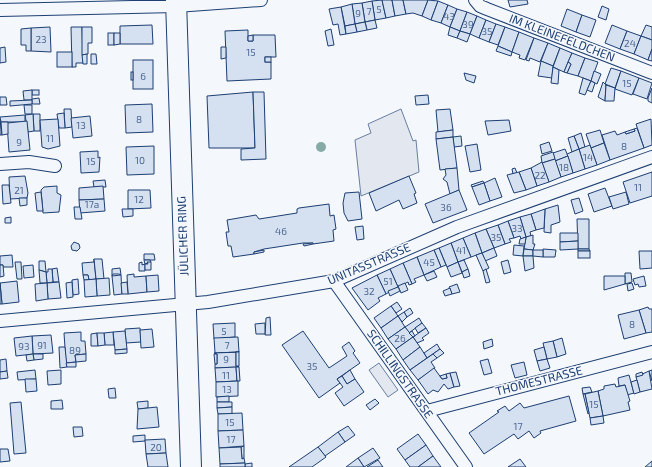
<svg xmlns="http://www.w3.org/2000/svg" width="652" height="467" font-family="'Exo 2',sans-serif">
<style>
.parking{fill:#e3e8f0;stroke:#687fa3}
.building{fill:#d5e0f0;stroke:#1d3f73}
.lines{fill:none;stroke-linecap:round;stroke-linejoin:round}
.street-casing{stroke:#1d3f73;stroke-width:14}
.primary-casing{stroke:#1d3f73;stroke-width:22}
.street{stroke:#f4f7fb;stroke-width:12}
.primary{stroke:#f4f7fb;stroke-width:20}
.tree{fill:#86aba6}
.labels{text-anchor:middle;stroke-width:3;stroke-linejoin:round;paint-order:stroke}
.number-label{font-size:10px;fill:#4b6792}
.street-label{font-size:12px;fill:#1d3f73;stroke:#f4f7fb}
</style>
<rect width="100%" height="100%" fill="#f4f7fb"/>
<!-- parking -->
<g class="parking">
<path d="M 401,109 L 413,141 L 416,140 L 419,172 L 361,196 L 355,140 L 371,133 L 368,124 Z"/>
<path d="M 379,363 L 398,390 L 388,397 L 369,370 Z"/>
</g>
<!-- building -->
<g class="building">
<path d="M 382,0 L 386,18 L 375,20 L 372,1 Z"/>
<path d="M 382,0 L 392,0 L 395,16 L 386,18 Z"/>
<path d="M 392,0 L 403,0 L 406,14 L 395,16 Z"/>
<path d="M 403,0 L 428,0 L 422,16 L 413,13 L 406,14 Z"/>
<path d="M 428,0 L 438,1 L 431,20 L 422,16 Z"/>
<path d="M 508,0 L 527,0 L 528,4 L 510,7 Z"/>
<path d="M 372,1 L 375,20 L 365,22 L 362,3 Z"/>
<path d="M 438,1 L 448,5 L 441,23 L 431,20 Z"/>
<path d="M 362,3 L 365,22 L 355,24 L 352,4 Z"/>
<path d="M 352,4 L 355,24 L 345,26 L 341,7 Z"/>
<path d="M 448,5 L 457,9 L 450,27 L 441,23 Z"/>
<path d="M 602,6 L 609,9 L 606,20 L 598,17 Z"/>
<path d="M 341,7 L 346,34 L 340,35 L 338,24 L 333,25 L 329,9 Z"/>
<path d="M 457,9 L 467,12 L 460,31 L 450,27 Z"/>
<path d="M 567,9 L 582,15 L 576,32 L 561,26 Z"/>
<path d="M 467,12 L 477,16 L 470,34 L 460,31 Z"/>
<path d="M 582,15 L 596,20 L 590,37 L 576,32 Z"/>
<path d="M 477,16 L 486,20 L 479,38 L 470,34 Z"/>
<path d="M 375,20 L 377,28 L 367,30 L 365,22 Z"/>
<path d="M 486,20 L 496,24 L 489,42 L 479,38 Z"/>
<path d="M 365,22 L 367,30 L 357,32 L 355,24 Z"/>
<path d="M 355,24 L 357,32 L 346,34 L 345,26 Z"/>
<path d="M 496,24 L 505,27 L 498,45 L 489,42 Z"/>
<path d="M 152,25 L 153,44 L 120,44 L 120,26 Z"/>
<path d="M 612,25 L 627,31 L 620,49 L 605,43 Z"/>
<path d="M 646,25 L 652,27 L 652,40 L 641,36 Z"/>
<path d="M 50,27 L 51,52 L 31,51 L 31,28 Z"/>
<path d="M 71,27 L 82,27 L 83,63 L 76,63 L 76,67 L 72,67 Z"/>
<path d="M 82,27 L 92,27 L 92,43 L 88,43 L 88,54 L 82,55 Z"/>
<path d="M 450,27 L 460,31 L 457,38 L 448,35 Z"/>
<path d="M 505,27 L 519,32 L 512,52 L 498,46 Z"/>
<path d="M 31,28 L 31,51 L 26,51 L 26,45 L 21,45 L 21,29 Z"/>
<path d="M 331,29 L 334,45 L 328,46 L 325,31 Z"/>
<path d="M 248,30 L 248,41 L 253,41 L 253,35 L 275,35 L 276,57 L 265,57 L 265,62 L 271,62 L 271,79 L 227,81 L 225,31 Z"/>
<path d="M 460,31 L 470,34 L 467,42 L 457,38 Z"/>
<path d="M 627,31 L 641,36 L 634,54 L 620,49 Z"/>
<path d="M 519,32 L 534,38 L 525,60 L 519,58 L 520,55 L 512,52 Z"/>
<rect x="108" y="33" width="6" height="12"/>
<path d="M 114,33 L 120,33 L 120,44 L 114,45 Z"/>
<path d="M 253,35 L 253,41 L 248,41 L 248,36 Z"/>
<path d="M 641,36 L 652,40 L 652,49 L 648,60 L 634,54 Z"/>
<path d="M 534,38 L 548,43 L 540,62 L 530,58 L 529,61 L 526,60 Z"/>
<path d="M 548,43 L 560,48 L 553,66 L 541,61 Z"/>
<path d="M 498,46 L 512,52 L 511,56 L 496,51 Z"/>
<path d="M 5,47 L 6,62 L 0,63 L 0,48 Z"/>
<path d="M 221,47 L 226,47 L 226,58 L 221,59 Z"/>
<path d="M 560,48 L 572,53 L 564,72 L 553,67 Z"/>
<path d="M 652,49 L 652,61 L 648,60 Z"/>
<rect x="57" y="52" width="15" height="15"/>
<path d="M 572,53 L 585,58 L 578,76 L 567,73 L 571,64 L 568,62 Z"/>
<path d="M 87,54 L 87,64 L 83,64 L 82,55 Z"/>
<path d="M 91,54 L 96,54 L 97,64 L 91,64 Z"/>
<rect x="265" y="57" width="6" height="5"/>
<path d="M 585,58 L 598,62 L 591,81 L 578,76 Z"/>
<rect x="133" y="60" width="20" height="29"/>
<path d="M 541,61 L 553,66 L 552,78 L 538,76 Z"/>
<path d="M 568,62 L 571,64 L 567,73 L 564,72 Z"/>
<path d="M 553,67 L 559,70 L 558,84 L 551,83 Z"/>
<path d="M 611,68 L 621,71 L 615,88 L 605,84 Z"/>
<path d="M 594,71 L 601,74 L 597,84 L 591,81 Z"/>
<path d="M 621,71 L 639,78 L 632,95 L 615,89 Z"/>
<rect x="131" y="72" width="2" height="8"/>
<path d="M 464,73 L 476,76 L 474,83 L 466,80 Z"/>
<path d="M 583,78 L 591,81 L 585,95 L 579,93 Z"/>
<path d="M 639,78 L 652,83 L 647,99 L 633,94 Z"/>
<path d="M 591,81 L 595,83 L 592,92 L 587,90 Z"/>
<path d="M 603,82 L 606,85 L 605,101 L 598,97 Z"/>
<path d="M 606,85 L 615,88 L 614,101 L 605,101 Z"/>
<path d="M 652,88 L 652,103 L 648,101 L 648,98 Z"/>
<rect x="32" y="90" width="7" height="5"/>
<path d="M 32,90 L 32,100 L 24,100 L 23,91 Z"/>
<path d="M 253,92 L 255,148 L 209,148 L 207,96 Z"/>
<path d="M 253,92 L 264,92 L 266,159 L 241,160 L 241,149 L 255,148 Z"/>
<path d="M 428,95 L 429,104 L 416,105 L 415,96 Z"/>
<path d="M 0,97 L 6,97 L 7,105 L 0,105 Z"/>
<path d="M 39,98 L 40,104 L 32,104 L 32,99 Z"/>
<path d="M 32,100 L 32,104 L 10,106 L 10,101 Z"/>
<path d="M 152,104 L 153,132 L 126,133 L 125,105 Z"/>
<path d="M 24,105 L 32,105 L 32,114 L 25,114 Z"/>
<path d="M 64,109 L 71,109 L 72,127 L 65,128 Z"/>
<path d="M 450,109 L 453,130 L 438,132 L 436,110 Z"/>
<path d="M 64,113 L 65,128 L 59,128 L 57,114 Z"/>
<path d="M 33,114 L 40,114 L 40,131 L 34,131 Z"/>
<path d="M 33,114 L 34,131 L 28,132 L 25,115 Z"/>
<path d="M 25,115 L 25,122 L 1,122 L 0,117 Z"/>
<path d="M 90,116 L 92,136 L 73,138 L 71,118 Z"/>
<path d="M 58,119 L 60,146 L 48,149 L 42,147 L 40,120 Z"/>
<path d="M 651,119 L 652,145 L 644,148 L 636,124 Z"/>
<path d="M 0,120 L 2,135 L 0,135 Z"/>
<path d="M 509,120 L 511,131 L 488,135 L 485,121 Z"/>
<path d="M 27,121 L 30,150 L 9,152 L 7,123 Z"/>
<path d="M 1,122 L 8,122 L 8,134 L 2,135 Z"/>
<path d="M 637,128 L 644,148 L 610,160 L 602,135 L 615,131 L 617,135 L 625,132 L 626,134 L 635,131 L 634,129 Z"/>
<path d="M 634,129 L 635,131 L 626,134 L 625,132 Z"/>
<path d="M 453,130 L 453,137 L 436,139 L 436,132 Z"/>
<path d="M 600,130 L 604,143 L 591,148 L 586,134 Z"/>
<path d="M 581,133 L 585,147 L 579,149 L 574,136 Z"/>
<path d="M 461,136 L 462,146 L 454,147 L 453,137 Z"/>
<path d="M 574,136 L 579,149 L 572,152 L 568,138 Z"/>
<path d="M 453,137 L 457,168 L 440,170 L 436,139 Z"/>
<path d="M 549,142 L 552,151 L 542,154 L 540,145 Z"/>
<path d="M 604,143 L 610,160 L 597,165 L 591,148 Z"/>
<path d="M 477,144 L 481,170 L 470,172 L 465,146 Z"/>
<path d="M 590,145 L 597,165 L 585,169 L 579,149 Z"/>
<path d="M 154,146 L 154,174 L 127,175 L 126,147 Z"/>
<path d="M 565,149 L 568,156 L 555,161 L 553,153 Z"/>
<path d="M 579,149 L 585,169 L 573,173 L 567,154 Z"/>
<path d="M 98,151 L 98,158 L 100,157 L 99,172 L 81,173 L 80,152 Z"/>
<path d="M 553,152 L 555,159 L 542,163 L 541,156 Z"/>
<path d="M 568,156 L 573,173 L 561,177 L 555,161 Z"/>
<path d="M 555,159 L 561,177 L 549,182 L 542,163 Z"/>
<path d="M 542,162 L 549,182 L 537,186 L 531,168 Z"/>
<path d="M 457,168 L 459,190 L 450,194 L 447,182 L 443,179 L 446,175 L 445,169 Z"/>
<path d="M 515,168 L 517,173 L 513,174 L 512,169 Z"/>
<path d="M 531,168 L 537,186 L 526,190 L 519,172 Z"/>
<path d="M 519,172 L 526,190 L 514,193 L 507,175 Z"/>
<path d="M 652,172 L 652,196 L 630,203 L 623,182 Z"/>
<path d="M 25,176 L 28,193 L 27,198 L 10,199 L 9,177 Z"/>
<path d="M 409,176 L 416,193 L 414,194 L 417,203 L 403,209 L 399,200 L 376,211 L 369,193 Z"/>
<path d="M 495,178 L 502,197 L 490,201 L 484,183 Z"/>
<path d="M 105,180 L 106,187 L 94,187 L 93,181 Z"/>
<path d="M 483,181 L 484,183 L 472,187 L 471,185 Z"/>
<path d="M 484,183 L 490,201 L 479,205 L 472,187 Z"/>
<path d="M 2,185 L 9,185 L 11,203 L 3,204 Z"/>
<path d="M 57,186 L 57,193 L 61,195 L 59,212 L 43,213 L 41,190 L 44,187 Z"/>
<path d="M 103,186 L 104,199 L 79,200 L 79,188 Z"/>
<path d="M 605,188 L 612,206 L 594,212 L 588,194 Z"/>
<path d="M 128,190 L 150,190 L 151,208 L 128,209 Z"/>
<path d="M 459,190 L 467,210 L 433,223 L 425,204 Z"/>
<path d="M 41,192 L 43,211 L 37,211 L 35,193 Z"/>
<path d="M 359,192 L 362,219 L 348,221 L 344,213 L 343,203 L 345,193 Z"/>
<path d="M 626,192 L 629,204 L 613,209 L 609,197 Z"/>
<path d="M 19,198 L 27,198 L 27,205 L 20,206 Z"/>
<path d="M 579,198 L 583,211 L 575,214 L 571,200 Z"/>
<path d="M 104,199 L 105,211 L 80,213 L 79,200 Z"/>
<path d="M 329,204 L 330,216 L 334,215 L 336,229 L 333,230 L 334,241 L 313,244 L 313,243 L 303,243 L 264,249 L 254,252 L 254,254 L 233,257 L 231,246 L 228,246 L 226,232 L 229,232 L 227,220 L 256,215 L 259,219 L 297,213 L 297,209 L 299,208 Z"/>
<path d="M 558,205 L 560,222 L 551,225 L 551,233 L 544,232 L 545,209 Z"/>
<path d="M 74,207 L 80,207 L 82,219 L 75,219 Z"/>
<path d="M 122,209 L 133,209 L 133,216 L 123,217 Z"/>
<path d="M 545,209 L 544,228 L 536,230 L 531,214 Z"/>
<path d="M 531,214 L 536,230 L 530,232 L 531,236 L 526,237 L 520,217 Z"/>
<path d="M 11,217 L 11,223 L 5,223 L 5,218 Z"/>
<path d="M 520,217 L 526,237 L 521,239 L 520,236 L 514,238 L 508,221 Z"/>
<path d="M 577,219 L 589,219 L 589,249 L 578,249 Z"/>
<path d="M 508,221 L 514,238 L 509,239 L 511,242 L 505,244 L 498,225 Z"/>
<path d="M 498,225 L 505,244 L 494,248 L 486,229 Z"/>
<path d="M 363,226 L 364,239 L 357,240 L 355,227 Z"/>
<path d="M 486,229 L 494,248 L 482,253 L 475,233 Z"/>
<path d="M 475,233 L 482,253 L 471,257 L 463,238 Z"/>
<path d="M 560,233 L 578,233 L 578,241 L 560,242 Z"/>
<path d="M 533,235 L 533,244 L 535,244 L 533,250 L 524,249 L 526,237 Z"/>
<path d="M 526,237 L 525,244 L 519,244 L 520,239 Z"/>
<path d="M 463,238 L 471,257 L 458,262 L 451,243 Z"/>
<path d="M 578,241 L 578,249 L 560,250 L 560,242 Z"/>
<path d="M 74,242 L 79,244 L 80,248 L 77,251 L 72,250 L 71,246 Z"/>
<path d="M 313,243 L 313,244 L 304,246 L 303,244 Z"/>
<path d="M 451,243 L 458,262 L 447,267 L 439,248 Z"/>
<path d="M 514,245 L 524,246 L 523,256 L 513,255 Z"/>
<path d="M 439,248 L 446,265 L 441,267 L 434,250 Z"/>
<path d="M 494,248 L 497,256 L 485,261 L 482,253 Z"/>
<path d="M 524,249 L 533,250 L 533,256 L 523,256 Z"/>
<path d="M 543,249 L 556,250 L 555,257 L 543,257 Z"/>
<path d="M 578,249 L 589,249 L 590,251 L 578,251 Z"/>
<path d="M 264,250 L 264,252 L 254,254 L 254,252 Z"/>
<path d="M 434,250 L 441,267 L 424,275 L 417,257 Z"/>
<path d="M 533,250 L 543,250 L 543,257 L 533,256 Z"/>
<rect x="578" y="251" width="12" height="7"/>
<path d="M 639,251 L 652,251 L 652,268 L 640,269 Z"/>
<path d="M 482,253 L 489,268 L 483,271 L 476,255 Z"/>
<path d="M 144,254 L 154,254 L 155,260 L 144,260 Z"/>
<path d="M 12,255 L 13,267 L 3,267 L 3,265 L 0,265 L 0,256 Z"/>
<path d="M 523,256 L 533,256 L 534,268 L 525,271 Z"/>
<path d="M 417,257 L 424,275 L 414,279 L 416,282 L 412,284 L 403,263 Z"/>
<path d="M 94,259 L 96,279 L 89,280 L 88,275 L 83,275 L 82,263 L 94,262 Z"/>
<path d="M 94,259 L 102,259 L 104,279 L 96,279 Z"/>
<path d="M 144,260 L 150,260 L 151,262 L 145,264 Z"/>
<path d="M 464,260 L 468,269 L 462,272 L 458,262 Z"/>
<path d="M 508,260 L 511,272 L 504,274 L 501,262 Z"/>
<path d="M 39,261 L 45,261 L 46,272 L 39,270 Z"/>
<path d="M 15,262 L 21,262 L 22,279 L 17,279 Z"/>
<path d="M 142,262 L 142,265 L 145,264 L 145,271 L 139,271 L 139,263 Z"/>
<path d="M 147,262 L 151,262 L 151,270 L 145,270 L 145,264 L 148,264 Z"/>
<path d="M 458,262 L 462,273 L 451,277 L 447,267 Z"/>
<path d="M 403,263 L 412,284 L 409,285 L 408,282 L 398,287 L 390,269 Z"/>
<path d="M 0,265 L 3,265 L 4,276 L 0,277 Z"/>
<path d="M 33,265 L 34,277 L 24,278 L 23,266 Z"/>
<path d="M 57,268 L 59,282 L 53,282 L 52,269 Z"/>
<path d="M 120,268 L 121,275 L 119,274 L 113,274 L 112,276 L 112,269 Z"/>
<path d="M 48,269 L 52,269 L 53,282 L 47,283 L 46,272 L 48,272 Z"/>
<path d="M 390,269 L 398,287 L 386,294 L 377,275 Z"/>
<path d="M 468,269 L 470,276 L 464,278 L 462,272 Z"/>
<path d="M 486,269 L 490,282 L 486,283 L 483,271 Z"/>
<path d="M 39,270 L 46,272 L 47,283 L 40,283 Z"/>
<path d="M 434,271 L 437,277 L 427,281 L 424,275 Z"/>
<path d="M 625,273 L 631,273 L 632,282 L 625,284 Z"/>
<path d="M 134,274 L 134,277 L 146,276 L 147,292 L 128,294 L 127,275 Z"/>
<path d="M 83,275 L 88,275 L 89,280 L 84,280 Z"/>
<path d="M 121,275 L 122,294 L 114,295 L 112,276 Z"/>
<path d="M 158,275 L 159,291 L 147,292 L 146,276 Z"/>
<path d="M 377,275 L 386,294 L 378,298 L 380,301 L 368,310 L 352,288 Z"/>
<path d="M 604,276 L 625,276 L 625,284 L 604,290 Z"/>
<path d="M 644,276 L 646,286 L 639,287 L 638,284 L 635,285 L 633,279 Z"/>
<path d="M 109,278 L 110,295 L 97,296 L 96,279 Z"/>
<path d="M 78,279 L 79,294 L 73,295 L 72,280 Z"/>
<path d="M 96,279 L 97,296 L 85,297 L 84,280 Z"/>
<path d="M 17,281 L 19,302 L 2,304 L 0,283 Z"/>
<path d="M 59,282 L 61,298 L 48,299 L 47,283 Z"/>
<path d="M 72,282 L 73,297 L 67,298 L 66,283 Z"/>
<path d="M 127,282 L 128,294 L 122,294 L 121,283 Z"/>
<path d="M 0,283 L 2,304 L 0,304 Z"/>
<path d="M 47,283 L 48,299 L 36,301 L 35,284 Z"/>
<path d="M 405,283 L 408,290 L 401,293 L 398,286 Z"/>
<path d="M 632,283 L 634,289 L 628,291 L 627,284 Z"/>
<path d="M 457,284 L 460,292 L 452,294 L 449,287 Z"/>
<path d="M 398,287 L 400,291 L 390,296 L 388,291 Z"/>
<path d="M 450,288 L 452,294 L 445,296 L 443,291 Z"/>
<path d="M 397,302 L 402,309 L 396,313 L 391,306 Z"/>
<path d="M 391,306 L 398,316 L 381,328 L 374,318 Z"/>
<path d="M 648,307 L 649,309 L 652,309 L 652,332 L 646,333 L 639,310 Z"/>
<path d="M 410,308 L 413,313 L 407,317 L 404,312 Z"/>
<path d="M 639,310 L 646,333 L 624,339 L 618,315 Z"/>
<path d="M 404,312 L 407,317 L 402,322 L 398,316 Z"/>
<path d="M 398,316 L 405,327 L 388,339 L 381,328 Z"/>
<path d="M 270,317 L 271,335 L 265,335 L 266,318 Z"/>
<path d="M 419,318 L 422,323 L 409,333 L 405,327 Z"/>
<path d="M 235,323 L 235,337 L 214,339 L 213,324 Z"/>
<path d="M 265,323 L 265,334 L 256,334 L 255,324 Z"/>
<path d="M 422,323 L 426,328 L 418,333 L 415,328 Z"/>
<path d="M 405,327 L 413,337 L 396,349 L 388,339 Z"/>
<path d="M 140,328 L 141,342 L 126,343 L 125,329 Z"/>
<path d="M 426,328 L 429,333 L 422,338 L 424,340 L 417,343 L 413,337 Z"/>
<path d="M 152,329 L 154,347 L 141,348 L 140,330 Z"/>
<path d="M 125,331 L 127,349 L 115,350 L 113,332 Z"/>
<path d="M 303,331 L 329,368 L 347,356 L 342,347 L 349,342 L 355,351 L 353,353 L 360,363 L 337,379 L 340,383 L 319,398 L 282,345 Z"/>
<path d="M 412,331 L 415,336 L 413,337 L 409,333 Z"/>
<path d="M 81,332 L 81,341 L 85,341 L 86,354 L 75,355 L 76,362 L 66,363 L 64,333 Z"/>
<path d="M 113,332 L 114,345 L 105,345 L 104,333 Z"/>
<path d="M 97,333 L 98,346 L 91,346 L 91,334 Z"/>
<path d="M 97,333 L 104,333 L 105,345 L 98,346 Z"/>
<path d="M 51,335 L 53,353 L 33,354 L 32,336 Z"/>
<path d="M 32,336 L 33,354 L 16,356 L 14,338 Z"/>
<path d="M 238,337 L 239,352 L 215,353 L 214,338 Z"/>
<path d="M 413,337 L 420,347 L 403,360 L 396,349 Z"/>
<path d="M 562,338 L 566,354 L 557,357 L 553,341 Z"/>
<path d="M 492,339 L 493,346 L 484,349 L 483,342 Z"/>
<path d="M 553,341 L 557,357 L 547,359 L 543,343 Z"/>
<path d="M 437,344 L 440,349 L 427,358 L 424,353 Z"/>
<path d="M 59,347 L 65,347 L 67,367 L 60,368 Z"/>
<path d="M 420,347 L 427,358 L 410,370 L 403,360 Z"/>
<path d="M 544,347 L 547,359 L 537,361 L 534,350 Z"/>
<path d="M 127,349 L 127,353 L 115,354 L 115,350 Z"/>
<path d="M 440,349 L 444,353 L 437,358 L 433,354 Z"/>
<path d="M 236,352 L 236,366 L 239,367 L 215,368 L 215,364 L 217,364 L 217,354 L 214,353 L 239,352 Z"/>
<rect x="236" y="352" width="3" height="14"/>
<path d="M 33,354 L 43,354 L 43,359 L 34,360 Z"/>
<path d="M 33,354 L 34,360 L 27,361 L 26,355 Z"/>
<path d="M 86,354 L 86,361 L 76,362 L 75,355 Z"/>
<path d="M 214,354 L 217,354 L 217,364 L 215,364 Z"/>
<path d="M 433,354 L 437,358 L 431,362 L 435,368 L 418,380 L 410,370 Z"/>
<path d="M 6,359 L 7,371 L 0,372 L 0,360 Z"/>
<path d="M 488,359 L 492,373 L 484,375 L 480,361 Z"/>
<path d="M 547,359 L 550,368 L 540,371 L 537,361 Z"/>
<path d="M 76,362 L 76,367 L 67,367 L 66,363 Z"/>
<path d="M 524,362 L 527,375 L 515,378 L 511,365 Z"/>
<path d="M 236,367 L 237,381 L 216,382 L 215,368 Z"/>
<path d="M 236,367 L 239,367 L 240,381 L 237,381 Z"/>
<path d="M 434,368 L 442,379 L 447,378 L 446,374 L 450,373 L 454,387 L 448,389 L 444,384 L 438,392 L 433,390 L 428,394 L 418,380 Z"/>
<path d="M 35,370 L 36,379 L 18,380 L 17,372 Z"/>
<path d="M 61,370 L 61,384 L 48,385 L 47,371 Z"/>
<path d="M 350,370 L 355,379 L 347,384 L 342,376 Z"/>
<path d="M 652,370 L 652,381 L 649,371 Z"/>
<path d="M 7,371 L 8,378 L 0,379 L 0,372 Z"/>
<path d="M 649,371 L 652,389 L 640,392 L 636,377 Z"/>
<path d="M 456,372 L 460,386 L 454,387 L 450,373 Z"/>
<path d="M 642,372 L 643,375 L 636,377 L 636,374 Z"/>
<path d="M 446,374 L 447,378 L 442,379 L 440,376 Z"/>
<path d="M 629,375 L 634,393 L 627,395 L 625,385 L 619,386 L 618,378 Z"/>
<path d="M 342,376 L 347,384 L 355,379 L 364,392 L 344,406 L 335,393 L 343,387 L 337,379 Z"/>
<path d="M 25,379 L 36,379 L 37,391 L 26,392 Z"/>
<path d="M 637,380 L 640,392 L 634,394 L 631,382 Z"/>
<path d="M 238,381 L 238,396 L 216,397 L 216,382 Z"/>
<path d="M 615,384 L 616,387 L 625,385 L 630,401 L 628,402 L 630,410 L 603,416 L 598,391 L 604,389 L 604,386 Z"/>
<path d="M 590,387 L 592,392 L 583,394 L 582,388 Z"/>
<path d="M 115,388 L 116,398 L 109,398 L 108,389 Z"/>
<path d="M 598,391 L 603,416 L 590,418 L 585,394 Z"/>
<path d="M 583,394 L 585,394 L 589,413 L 588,414 Z"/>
<path d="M 229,396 L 229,402 L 217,402 L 217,397 Z"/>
<path d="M 569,396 L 576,421 L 540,431 L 541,433 L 534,438 L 529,431 L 518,439 L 514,434 L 484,454 L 469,433 L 499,412 L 497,411 L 505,406 L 509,411 L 520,403 L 524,408 Z"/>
<path d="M 375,399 L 379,403 L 370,410 L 366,405 Z"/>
<path d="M 62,400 L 63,409 L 51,409 L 51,401 Z"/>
<path d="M 148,401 L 148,408 L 138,409 L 137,402 Z"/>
<path d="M 21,402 L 26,453 L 14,454 L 10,403 Z"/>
<path d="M 217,402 L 232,402 L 232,407 L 217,408 Z"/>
<path d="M 157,407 L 159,427 L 137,429 L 138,409 Z"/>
<path d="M 232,407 L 232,414 L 218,414 L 217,408 Z"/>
<path d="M 242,413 L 243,430 L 218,431 L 218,414 Z"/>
<path d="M 603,416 L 604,423 L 591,425 L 590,418 Z"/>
<path d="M 348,426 L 355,435 L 345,442 L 338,432 Z"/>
<path d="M 73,427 L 82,427 L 83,436 L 74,437 Z"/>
<path d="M 243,430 L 244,446 L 219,448 L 218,431 Z"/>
<path d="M 338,432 L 345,442 L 325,456 L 318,447 Z"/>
<path d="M 418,434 L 426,445 L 405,460 L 397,449 Z"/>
<path d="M 145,435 L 145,441 L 133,442 L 133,436 Z"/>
<path d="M 165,439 L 166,453 L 146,454 L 145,440 Z"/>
<path d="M 426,445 L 433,456 L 418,467 L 410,467 L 405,460 Z"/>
<path d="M 244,446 L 244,458 L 242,459 L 241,447 Z"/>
<path d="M 241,447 L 242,459 L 244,458 L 245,463 L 220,464 L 219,448 Z"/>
<path d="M 318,447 L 326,457 L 312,467 L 289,467 Z"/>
<path d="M 373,448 L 380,458 L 364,467 L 358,458 Z"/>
<path d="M 0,449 L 8,449 L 10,461 L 0,462 Z"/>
<path d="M 166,453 L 168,467 L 148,467 L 146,454 Z"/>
<path d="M 433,456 L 441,467 L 418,467 Z"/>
<path d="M 358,458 L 364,467 L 346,467 Z"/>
<path d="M 520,459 L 526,467 L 508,467 Z"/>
<path d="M 378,460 L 383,467 L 367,467 Z"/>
<path d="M 652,461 L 652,467 L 645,467 Z"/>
<path d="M 252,463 L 252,467 L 245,467 L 245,464 Z"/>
<path d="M 220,464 L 245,463 L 245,467 L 220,467 Z"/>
</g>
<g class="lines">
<defs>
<g id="street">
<path d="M 475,0 L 480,6 L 487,9 L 652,73"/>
<path d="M 0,10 L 176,6 L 261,0"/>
<path d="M 0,164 L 29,162 L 55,166"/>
<path d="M 334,281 L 466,467"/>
<path d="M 0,321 L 208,302 L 334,281 L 457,227 L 652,157"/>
<path d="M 427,411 L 652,352"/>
</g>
<path id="primary" d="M 176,0 L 191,467"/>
</defs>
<!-- street casing -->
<use href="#street" class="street-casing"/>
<!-- primary casing -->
<use href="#primary" class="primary-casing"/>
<!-- street -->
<use href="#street" class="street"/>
<!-- primary -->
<use href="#primary" class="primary"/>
</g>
<!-- trees -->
<circle class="tree" cx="321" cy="147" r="5"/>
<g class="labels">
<!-- number labels -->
<g class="number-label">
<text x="379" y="13">5</text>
<text x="369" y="15">7</text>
<text x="358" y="17">9</text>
<text x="449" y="20">43</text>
<text x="468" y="28">39</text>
<text x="487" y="35">35</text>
<text x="41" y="43">23</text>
<text x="630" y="47">24</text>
<text x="251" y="56">15</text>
<text x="143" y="80">6</text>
<text x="627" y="87">15</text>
<text x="139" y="123">8</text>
<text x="81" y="129">13</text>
<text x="50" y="142">11</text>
<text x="19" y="146">9</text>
<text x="624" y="150">8</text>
<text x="588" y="161">14</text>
<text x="140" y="164">10</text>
<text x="91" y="165">15</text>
<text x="564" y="171">18</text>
<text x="540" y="179">22</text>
<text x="638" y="191">11</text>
<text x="19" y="194">21</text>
<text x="139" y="203">12</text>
<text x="92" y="208">17a</text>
<text x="446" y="211">36</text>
<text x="517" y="232">33</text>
<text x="281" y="235">46</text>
<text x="496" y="241">35</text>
<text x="461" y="254">41</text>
<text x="429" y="266">45</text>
<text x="388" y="285">51</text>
<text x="369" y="295">32</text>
<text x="632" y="328">8</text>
<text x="224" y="335">5</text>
<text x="400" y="342">26</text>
<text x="42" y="349">91</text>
<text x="227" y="349">7</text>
<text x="24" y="350">93</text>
<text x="75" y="354">89</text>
<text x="226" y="363">9</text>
<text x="312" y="370">35</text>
<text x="226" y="379">11</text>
<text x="227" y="393">13</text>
<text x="594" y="408">15</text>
<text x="230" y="426">15</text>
<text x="518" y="430">17</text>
<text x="231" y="443">17</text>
<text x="156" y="451">20</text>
</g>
<!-- street labels -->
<g class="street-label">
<text transform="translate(562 38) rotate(21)" y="4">IM KLEINEFELDCHEN</text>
<text transform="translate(183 236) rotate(-92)" y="4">JÜLICHER RING</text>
<text transform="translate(369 264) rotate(-23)" y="4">UNITASSTRASSE</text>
<text transform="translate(400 374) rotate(55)" y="4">SCHILLINGSTRASSE</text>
<text transform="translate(539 381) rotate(-14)" y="4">THOMESTRASSE</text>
</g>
</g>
</svg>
